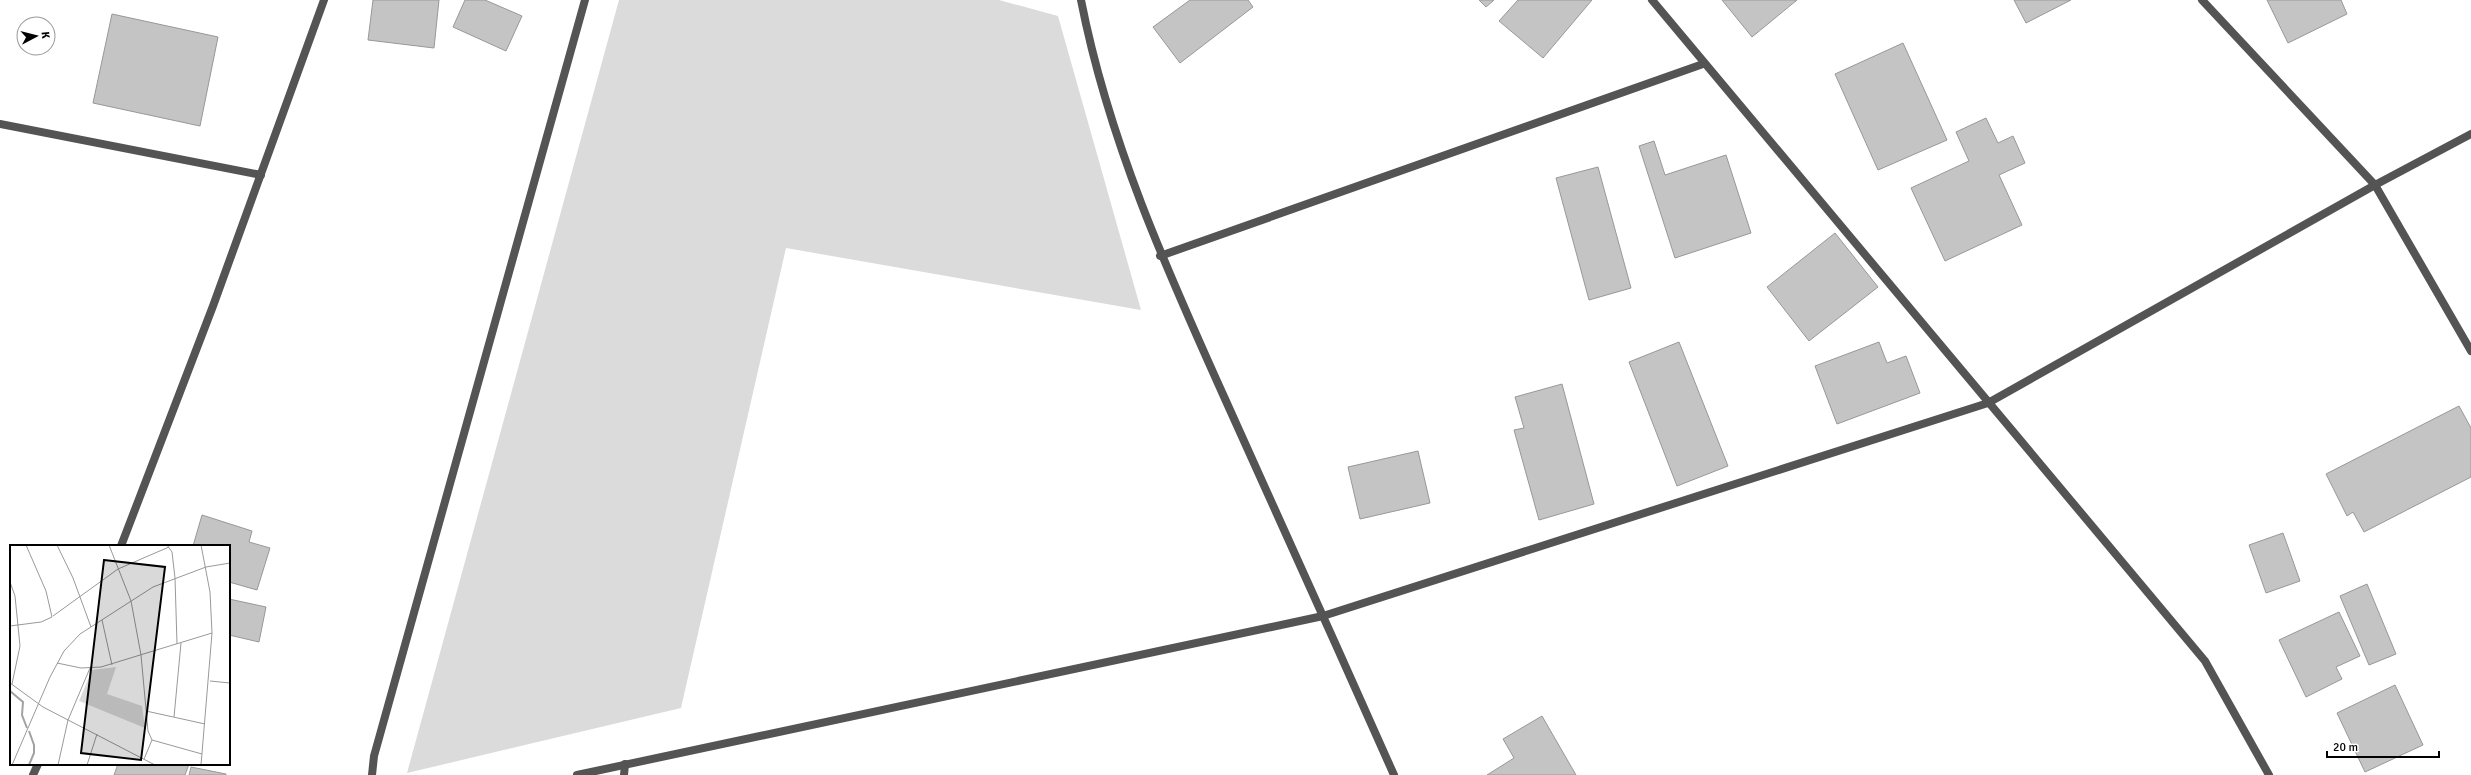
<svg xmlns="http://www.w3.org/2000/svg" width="2471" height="775" font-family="Signika,sans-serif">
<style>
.green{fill:#dbdbdb}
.building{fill:#c4c4c4;stroke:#989898}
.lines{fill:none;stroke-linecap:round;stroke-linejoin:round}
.service{stroke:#545454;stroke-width:8}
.minor{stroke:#545454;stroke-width:8}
.tertiary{stroke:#545454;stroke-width:8}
.inset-river{fill:none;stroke:#a2a2a2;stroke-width:2}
.inset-road{fill:none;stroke:#999;stroke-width:1}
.view{fill:#000;fill-opacity:0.15;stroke:#000;stroke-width:2}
.inset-edge{fill:none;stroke:#000;stroke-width:2}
</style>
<rect width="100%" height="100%" fill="#fff"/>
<!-- green -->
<path class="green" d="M 619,0 L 999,0 L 1058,16 L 1141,310 L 786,248 L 681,708 L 407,773 Z"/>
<!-- building -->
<g class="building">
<path d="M 373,0 L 439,0 L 434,48 L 368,40 Z"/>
<path d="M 465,0 L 485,0 L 522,16 L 506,51 L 453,27 Z"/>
<path d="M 1190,0 L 1248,0 L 1253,7 L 1180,63 L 1153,27 Z"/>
<path d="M 1479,0 L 1494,0 L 1486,7 Z"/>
<path d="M 1518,0 L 1592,0 L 1543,58 L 1499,21 Z"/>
<path d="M 1722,0 L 1797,0 L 1752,37 Z"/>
<path d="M 2014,0 L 2071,0 L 2026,23 Z"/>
<path d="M 2267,0 L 2341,0 L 2347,14 L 2288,43 Z"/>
<path d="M 112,14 L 218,37 L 200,126 L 93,103 Z"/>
<path d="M 1903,43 L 1947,140 L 1878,170 L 1835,74 Z"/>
<path d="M 1986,118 L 1998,143 L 2013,136 L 2025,163 L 1999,175 L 2022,225 L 1945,261 L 1911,188 L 1969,161 L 1956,132 Z"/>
<path d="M 1654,141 L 1665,175 L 1726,155 L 1751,233 L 1675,258 L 1639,146 Z"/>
<path d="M 1598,167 L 1631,288 L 1589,300 L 1556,178 Z"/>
<path d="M 1835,233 L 1878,287 L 1809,341 L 1767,287 Z"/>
<path d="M 1679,342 L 1728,466 L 1677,486 L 1629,362 Z"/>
<path d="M 1879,342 L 1887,363 L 1906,356 L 1920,393 L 1837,424 L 1815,366 Z"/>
<path d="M 1562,384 L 1594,504 L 1539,520 L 1514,430 L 1524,428 L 1515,397 Z"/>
<path d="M 2459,406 L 2471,428 L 2471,477 L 2364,532 L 2353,512 L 2347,516 L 2326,474 Z"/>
<path d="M 1418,451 L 1430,503 L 1360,519 L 1348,467 Z"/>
<path d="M 202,515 L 252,531 L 249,542 L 270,548 L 257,590 L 229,582 L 229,546 L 193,546 Z"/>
<path d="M 2283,533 L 2300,581 L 2266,593 L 2249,545 Z"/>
<path d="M 2367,584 L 2396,654 L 2369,665 L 2340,596 Z"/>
<path d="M 229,599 L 266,607 L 259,642 L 229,635 Z"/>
<path d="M 2339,612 L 2360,656 L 2336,667 L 2342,679 L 2306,697 L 2279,640 Z"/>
<path d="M 2395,685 L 2423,745 L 2365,772 L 2337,713 Z"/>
<path d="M 1542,716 L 1576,775 L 1487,775 L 1514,758 L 1503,739 Z"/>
<path d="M 118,764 L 189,764 L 185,775 L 114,775 Z"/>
<path d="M 191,767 L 226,774 L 226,775 L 189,775 Z"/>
</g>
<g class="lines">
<!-- service -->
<path class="service" d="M 372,775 L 374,756 L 585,0"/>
<!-- minor -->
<g class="minor">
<path d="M 1081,0 C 1109,144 1170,277 1230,410 C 1285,532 1340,653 1394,775"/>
<path d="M 2202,0 L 2375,185 L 2471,351"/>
<path d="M 0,124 L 261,175"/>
<path d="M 1160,256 L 1703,64"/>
<path d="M 121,546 L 213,306 L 324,0"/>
<path d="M 33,775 L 38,764"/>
<path d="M 577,775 L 1323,616 L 1988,403 L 2375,185 L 2471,134"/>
<path d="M 624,775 L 625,764"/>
</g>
<!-- tertiary -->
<path class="tertiary" d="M 1652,0 L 2205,661 L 2269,775"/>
</g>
<!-- overview -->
<g transform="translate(10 545)">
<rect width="220" height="220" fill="#fff"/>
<path d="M 106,122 L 97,149 L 132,161 L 135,183 L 69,156 L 82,125 Z" fill="#dbdbdb"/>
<path class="inset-river" d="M 0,146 L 13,157 L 12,170 L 17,183M 19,186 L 24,200 L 24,208 L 19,220"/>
<path class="inset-road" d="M 47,0 L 63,33 L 81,82M 99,0 L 121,56 L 131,110 L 138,186 L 142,195M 157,0 L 162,7 L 165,33 L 167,99M 0,37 L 5,51 L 10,101 L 2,139M 43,71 L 108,24 L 159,2M 92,75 L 102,120M 0,81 L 31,77 L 42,72 L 36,46 L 16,0M 47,118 L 71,123 L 91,122 L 202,88M 200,136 L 220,138M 0,138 L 33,162 L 145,220M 136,166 L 195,179M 164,172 L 171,98M 134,214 L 142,195 L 192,209M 2,220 L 40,132 L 54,106 L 70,89 L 143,42 L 196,22 L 220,18M 48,220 L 58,175 L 80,123M 77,220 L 87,189M 191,220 L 202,88 L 200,47 L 191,0"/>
<path class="view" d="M 94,15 L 155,22 L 131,215 L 71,208 Z"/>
<rect width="220" height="220" class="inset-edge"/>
</g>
<!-- north arrow -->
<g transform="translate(36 36) rotate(83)"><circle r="19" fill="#ffffff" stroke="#999999"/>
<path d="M0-3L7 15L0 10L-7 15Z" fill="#000000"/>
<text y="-6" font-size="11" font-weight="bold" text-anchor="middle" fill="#000000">K</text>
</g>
<!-- scale -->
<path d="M2327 751v6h112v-6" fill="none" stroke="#000000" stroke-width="2"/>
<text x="2333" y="751" font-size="12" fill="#000000" stroke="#ffffff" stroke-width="3" paint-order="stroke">20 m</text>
</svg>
